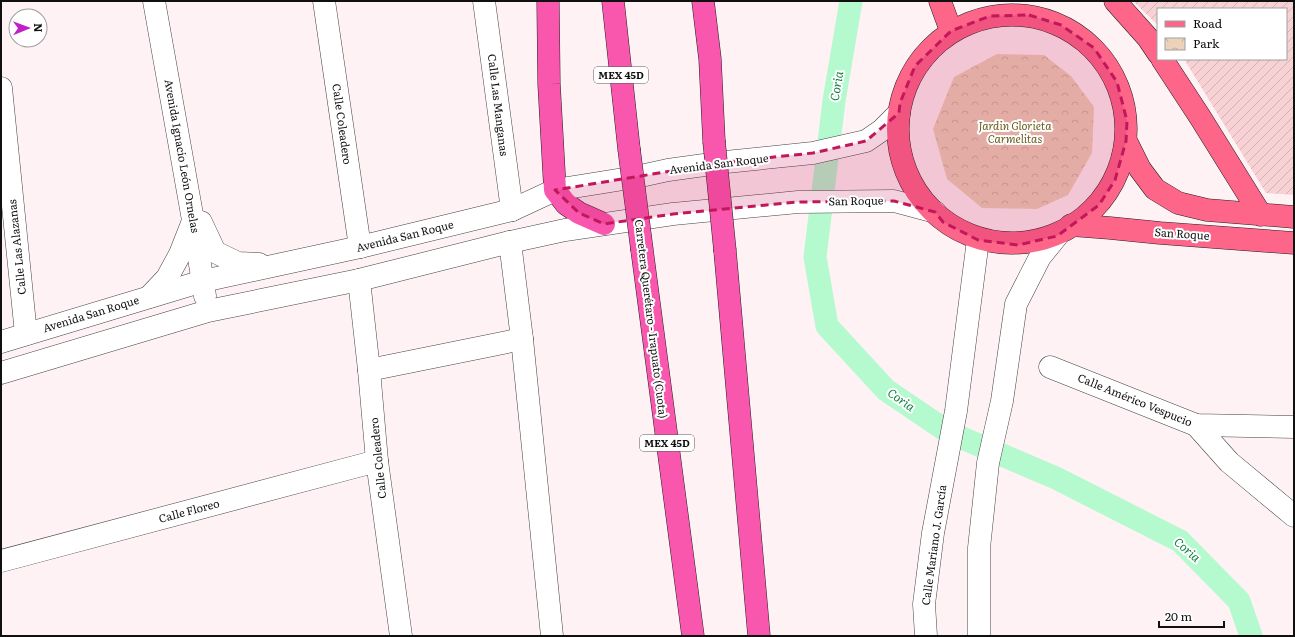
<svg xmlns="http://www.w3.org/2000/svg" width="1295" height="637" font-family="Literata,serif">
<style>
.farmland{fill:url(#farmland-furrows)}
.park{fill:url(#park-crowns)}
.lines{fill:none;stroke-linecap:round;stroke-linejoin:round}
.canal{stroke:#b5f9ce;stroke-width:23}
.minor-casing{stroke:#434343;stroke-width:23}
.major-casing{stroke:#212121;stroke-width:23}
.highway-casing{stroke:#212121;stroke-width:23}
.minor{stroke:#fff;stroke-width:22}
.major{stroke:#fd6589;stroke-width:22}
.highway{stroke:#f956ae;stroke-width:22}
.highway-bridge-casing{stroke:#212121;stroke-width:23;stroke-linecap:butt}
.highway-bridge{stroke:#f956ae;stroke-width:22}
.marked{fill:#c2185b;fill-opacity:0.2;stroke:#c2185b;stroke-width:3;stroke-dasharray:8 5;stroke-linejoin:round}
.labels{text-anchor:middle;stroke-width:4;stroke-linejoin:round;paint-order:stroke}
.shield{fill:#fff;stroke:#585858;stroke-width:1}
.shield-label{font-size:10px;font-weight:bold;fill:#101010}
.street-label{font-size:11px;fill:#101010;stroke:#fff}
.park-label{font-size:11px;font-style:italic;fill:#6b5b1c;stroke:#fff}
.water-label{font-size:12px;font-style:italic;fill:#128243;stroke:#fff}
</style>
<defs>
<pattern id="farmland-furrows" width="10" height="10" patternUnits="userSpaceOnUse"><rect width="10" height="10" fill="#f7d1d4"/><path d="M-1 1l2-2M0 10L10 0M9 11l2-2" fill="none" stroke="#d3b2b5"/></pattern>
<pattern id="park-crowns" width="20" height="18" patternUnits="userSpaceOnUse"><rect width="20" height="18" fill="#ecd2ba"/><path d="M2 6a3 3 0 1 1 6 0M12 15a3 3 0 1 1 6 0" fill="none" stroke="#c9b39f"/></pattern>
</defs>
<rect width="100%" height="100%" fill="#fff2f5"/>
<!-- farmland -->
<path class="farmland" d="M 1133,1 L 1294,1 L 1294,195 L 1266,193 L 1184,59 L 1286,59 L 1286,9 L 1158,9 L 1158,25 Z"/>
<!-- park -->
<path class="park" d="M 997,54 L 1044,55 L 1071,76 L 1094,107 L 1092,153 L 1068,195 L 1037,209 L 982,208 L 947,179 L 933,129 L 954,77 Z"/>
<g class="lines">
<!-- canal -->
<path class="canal" d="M 851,1 L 834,101 L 815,257 L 827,326 L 886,390 L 948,432 L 1056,478 L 1180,541 L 1239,601 L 1251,636"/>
<defs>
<g id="minor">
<path d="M 154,1 L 193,220 L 205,296"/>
<path d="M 324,1 L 360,247"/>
<path d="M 484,1 L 512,210"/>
<path d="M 1,88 L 26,334"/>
<path d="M 201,222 L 215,252 L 238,263 L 259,264"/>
<path d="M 510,242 L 522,339 L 552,636"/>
<path d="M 359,280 L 369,370 L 377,461 L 401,636"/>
<path d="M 149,297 L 167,278 L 180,254 L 193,221"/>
<path d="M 1,342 L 203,281 L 360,247 L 512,210 L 555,190 L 636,177 L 668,170 L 726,162 L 813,153 L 866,141 L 882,130 L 899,113"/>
<path d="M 1050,367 L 1196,425 L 1294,427"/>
<path d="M 369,370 L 522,339"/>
<path d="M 1,373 L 208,311 L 359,280 L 510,242 L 565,230 L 673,214 L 798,202 L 894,201 L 935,212"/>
<path d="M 1196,425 L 1229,462 L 1294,516"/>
<path d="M 1,561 L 377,461"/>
<path d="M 926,636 L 924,604 L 933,533 L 956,411 L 978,240"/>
<path d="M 979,636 L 979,548 L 988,463 L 1002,401 L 1016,304 L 1040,257 L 1057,236"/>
</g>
<g id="major">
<path d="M 940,1 L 951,31"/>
<path d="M 1115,1 L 1148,38 L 1158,53"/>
<circle cx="1012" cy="129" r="114"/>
<path d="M 1162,59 L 1200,117 L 1261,215"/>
<path d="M 1126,141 L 1140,169 L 1155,189 L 1178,203 L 1207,210 L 1294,217"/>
<path d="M 1071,225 L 1110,228 L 1160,233 L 1294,243"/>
</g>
<g id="highway">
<path d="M 548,1 L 549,84 L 555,190 L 566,204 L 579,213 L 604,224"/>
<path d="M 613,1 L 629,149"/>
<path d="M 703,1 L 710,59 L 714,141"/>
<path d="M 642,250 L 693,636"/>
<path d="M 725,251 L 759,636"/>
</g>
</defs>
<!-- minor casing -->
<use href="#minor" class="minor-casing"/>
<!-- major casing -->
<use href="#major" class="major-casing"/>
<!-- highway casing -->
<use href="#highway" class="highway-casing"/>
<!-- minor -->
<use href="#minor" class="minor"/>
<!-- major -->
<use href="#major" class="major"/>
<!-- highway -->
<use href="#highway" class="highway"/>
<defs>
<g id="highway-bridge">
<path d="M 714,141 L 725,251"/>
<path d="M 629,149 L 642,250"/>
</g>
</defs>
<!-- highway-bridge casing -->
<use href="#highway-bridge" class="highway-bridge-casing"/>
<!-- highway-bridge -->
<use href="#highway-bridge" class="highway-bridge"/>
</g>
<!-- marked area -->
<path class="marked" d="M 1029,15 L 1061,25 L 1094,48 L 1117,82 L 1127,121 L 1126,141 L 1115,180 L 1099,205 L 1057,236 L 1018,245 L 978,240 L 943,222 L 935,212 L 894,201 L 798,202 L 673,214 L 604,224 L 579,213 L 555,190 L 726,162 L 813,153 L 866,141 L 899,113 L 900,103 L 915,66 L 951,31 L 990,16 Z"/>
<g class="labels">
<!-- shield labels -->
<g class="shield">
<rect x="594" y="67" width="54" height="16" rx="3"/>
<rect x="640" y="435" width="54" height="16" rx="3"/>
</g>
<g class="shield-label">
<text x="621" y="79">MEX 45D</text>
<text x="667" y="447">MEX 45D</text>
</g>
<!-- street labels -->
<g class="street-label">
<text transform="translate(498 105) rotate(83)" y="4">Calle Las Manganas</text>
<text transform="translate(342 124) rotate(82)" y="4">Calle Coleadero</text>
<text transform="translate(182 156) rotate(80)" y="4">Avenida Ignacio León Ornelas</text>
<text transform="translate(719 164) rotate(-7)" y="4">Avenida San Roque</text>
<text transform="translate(856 201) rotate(-1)" y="4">San Roque</text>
<text transform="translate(1182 234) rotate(4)" y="4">San Roque</text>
<text transform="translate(405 236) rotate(-14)" y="4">Avenida San Roque</text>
<text transform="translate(17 247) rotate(-96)" y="4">Calle Las Alazanas</text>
<text transform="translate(91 314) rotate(-17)" y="4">Avenida San Roque</text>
<text transform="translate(651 319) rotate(83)" y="4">Carretera Querétaro - Irapuato (Cuota)</text>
<text transform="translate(1135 400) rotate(22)" y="4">Calle Américo Vespucio</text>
<text transform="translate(378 458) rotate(-96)" y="4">Calle Coleadero</text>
<text transform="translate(189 511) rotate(-15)" y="4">Calle Floreo</text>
<text transform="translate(934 545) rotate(-82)" y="4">Calle Mariano J. García</text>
</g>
<!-- park labels -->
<g class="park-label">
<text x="1015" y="130">Jardin Glorieta<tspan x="1015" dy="13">Carmelitas</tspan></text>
</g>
<!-- water labels -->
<g class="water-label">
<text transform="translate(837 86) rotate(-81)" y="4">Coria</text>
<text transform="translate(901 400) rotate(35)" y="4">Coria</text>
<text transform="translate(1187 550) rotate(41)" y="4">Coria</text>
</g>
</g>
<!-- border -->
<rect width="1295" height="637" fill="none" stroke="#101010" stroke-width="4"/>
<!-- legend -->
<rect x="1157" y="8" width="130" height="52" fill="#ffffff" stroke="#9f9f9f"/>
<rect x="1165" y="21" width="20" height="6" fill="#fd6589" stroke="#9f9f9f"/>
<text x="1193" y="28" font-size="12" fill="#101010">Road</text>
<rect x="1165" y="38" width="20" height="12" fill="url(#park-crowns)" stroke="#9f9f9f"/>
<text x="1193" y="48" font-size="12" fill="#101010">Park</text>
<!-- north arrow -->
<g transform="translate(28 28) rotate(89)"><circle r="19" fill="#ffffff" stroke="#9f9f9f"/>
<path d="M0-3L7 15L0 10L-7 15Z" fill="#bf21c6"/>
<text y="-6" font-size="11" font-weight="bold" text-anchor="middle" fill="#101010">N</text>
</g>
<!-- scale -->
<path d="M1159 621v6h65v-6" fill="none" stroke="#101010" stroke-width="2"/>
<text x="1165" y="621" font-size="12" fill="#101010" stroke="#ffffff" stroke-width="3" paint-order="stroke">20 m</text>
</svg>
